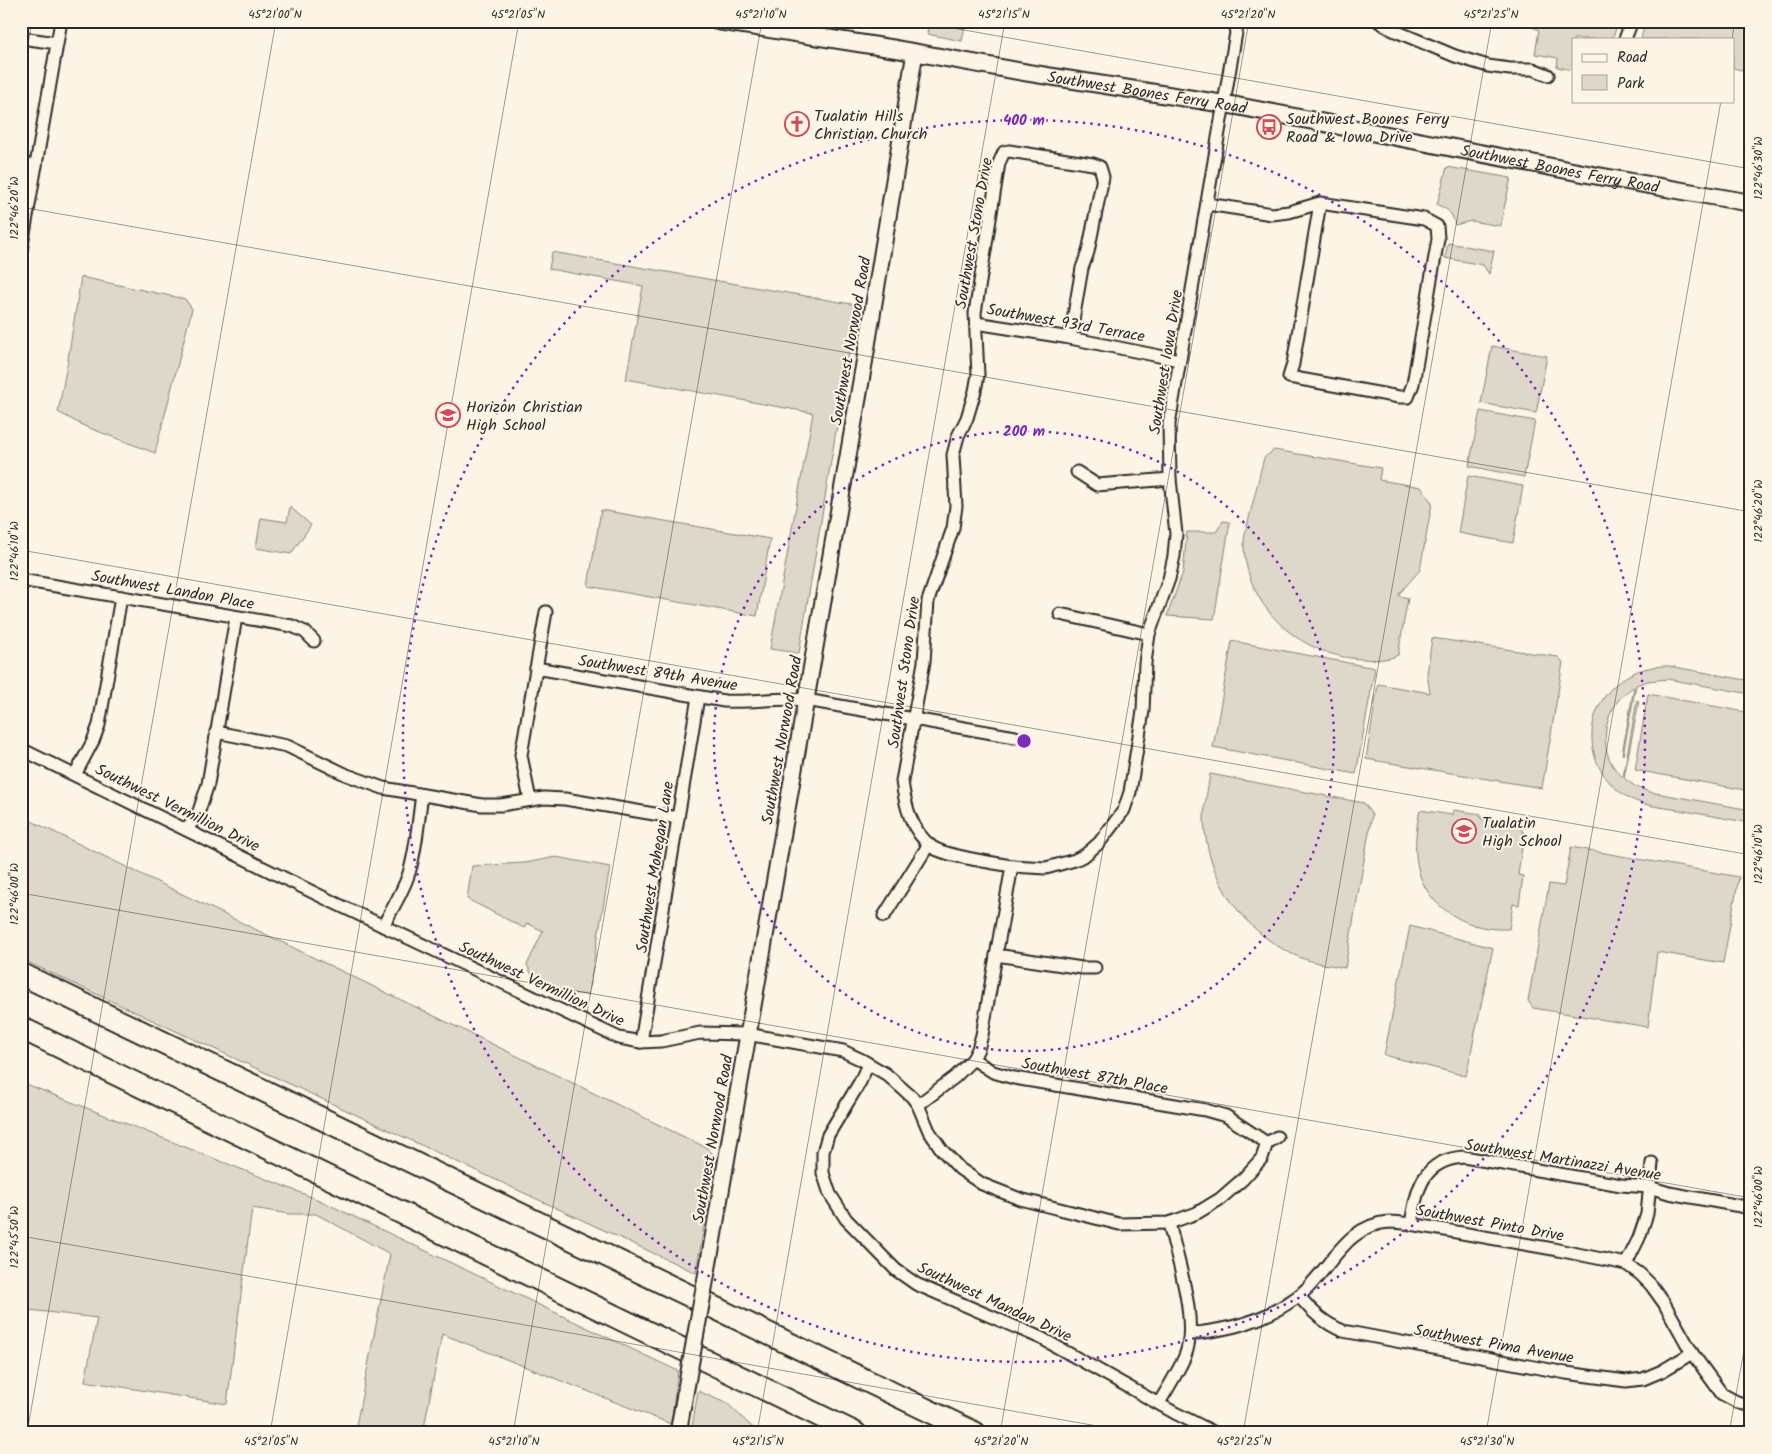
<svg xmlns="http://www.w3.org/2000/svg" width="1772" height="1454" font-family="Kalam,sans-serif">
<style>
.green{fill:#ded8ca;stroke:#84827a}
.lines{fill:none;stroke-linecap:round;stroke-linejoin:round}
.minor-casing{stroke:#2b2b2b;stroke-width:15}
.tertiary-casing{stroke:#2b2b2b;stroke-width:19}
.secondary-casing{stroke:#2b2b2b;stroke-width:20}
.motorway-casing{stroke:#2b2b2b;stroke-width:25}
.minor{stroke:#fcf5e5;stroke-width:11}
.tertiary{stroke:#fcf5e5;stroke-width:15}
.secondary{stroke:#fcf5e5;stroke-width:16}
.motorway{stroke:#fcf5e5;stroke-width:21}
.tertiary-bridge-casing{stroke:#2b2b2b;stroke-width:19;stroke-linecap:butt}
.tertiary-bridge{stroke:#fcf5e5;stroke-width:15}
.ticks{fill:none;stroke:#2b2b2b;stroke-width:1;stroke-opacity:0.45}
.ring{fill:none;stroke:#7b2cbf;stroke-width:2.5;stroke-dasharray:2.5 5}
.labels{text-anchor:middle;stroke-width:4;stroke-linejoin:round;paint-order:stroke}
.street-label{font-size:16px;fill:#2b2b2b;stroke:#fcf5e5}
.poi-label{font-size:16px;fill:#2b2b2b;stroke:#fcf5e5;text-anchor:start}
.centre{fill:#7b2cbf;stroke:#fcf5e5;stroke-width:2.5}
.ring-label{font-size:15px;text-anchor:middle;font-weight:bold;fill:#7b2cbf;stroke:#fcf5e5;stroke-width:4;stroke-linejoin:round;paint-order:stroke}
.neatline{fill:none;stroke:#2b2b2b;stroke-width:2}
.ticks-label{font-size:12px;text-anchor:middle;fill:#2b2b2b}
</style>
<rect width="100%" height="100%" fill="#fcf5e5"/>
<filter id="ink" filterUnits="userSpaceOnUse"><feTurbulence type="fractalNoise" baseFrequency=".02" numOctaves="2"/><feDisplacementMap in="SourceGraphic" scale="10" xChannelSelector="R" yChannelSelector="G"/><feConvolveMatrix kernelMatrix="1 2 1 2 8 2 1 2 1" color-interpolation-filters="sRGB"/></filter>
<g filter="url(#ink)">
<!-- green -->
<g class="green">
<path d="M 929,21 L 946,21 L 965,25 L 962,41 L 927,34 Z"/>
<path d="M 1519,21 L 1619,21 L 1612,39 L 1573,39 L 1573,70 L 1557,67 L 1558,58 L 1535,54 L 1539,30 Z"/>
<path d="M 1645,21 L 1751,21 L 1751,72 L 1733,68 L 1733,39 L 1641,39 Z"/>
<path d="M 1447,167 L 1511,178 L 1500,226 L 1471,221 L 1455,225 C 1453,214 1448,208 1437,205 Z"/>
<path d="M 1448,243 L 1494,251 L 1489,274 L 1483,265 L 1445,258 Z"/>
<path d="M 552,252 L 857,305 L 799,653 L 770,649 L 813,413 L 626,379 L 643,286 L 549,269 Z"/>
<path d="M 81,277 L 185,299 L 192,309 L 155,453 L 84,426 L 58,412 L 67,365 Z"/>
<path d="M 1492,346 L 1547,356 L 1536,413 L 1481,403 Z"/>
<path d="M 1480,411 L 1535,421 L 1524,477 L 1469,466 Z"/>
<path d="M 1274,450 L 1381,468 L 1379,480 L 1421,487 L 1432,503 L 1420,570 L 1399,594 L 1399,596 L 1408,598 L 1398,655 C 1389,660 1374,660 1364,659 C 1304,658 1247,610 1244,547 C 1243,536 1248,524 1250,514 C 1255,495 1259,476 1264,458 Z"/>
<path d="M 1468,476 L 1523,486 L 1513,543 L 1458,533 Z"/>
<path d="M 290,507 L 311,525 L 291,554 L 256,548 L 261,518 L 287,522 Z"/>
<path d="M 601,510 L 770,539 L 757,616 L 588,586 Z"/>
<path d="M 1223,521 L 1230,522 L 1214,619 L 1167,616 L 1183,572 L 1187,532 L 1216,532 Z"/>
<path d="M 1432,638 L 1558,657 L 1563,662 L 1542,788 L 1366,759 L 1378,684 L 1430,693 L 1427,674 Z"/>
<path d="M 1232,641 L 1375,668 L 1356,774 L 1213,747 Z"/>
<path d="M 1669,666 L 1751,681 L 1751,694 L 1667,679 L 1648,681 L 1636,685 L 1623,755 L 1622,754 L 1634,687 C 1603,704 1594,754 1623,777 L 1637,700 L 1639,701 L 1624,778 L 1636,787 L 1650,792 L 1751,810 L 1751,823 C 1727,819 1703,814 1679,810 C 1661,807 1640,806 1624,795 C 1563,752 1595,664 1669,666 Z"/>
<path d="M 1648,694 L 1751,713 L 1751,791 L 1635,770 Z"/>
<path d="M 1210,774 L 1364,803 L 1372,815 L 1345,968 C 1331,965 1314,963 1301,958 C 1245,935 1206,880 1204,819 C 1204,805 1208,788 1210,774 Z"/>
<path d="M 1420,810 L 1452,815 L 1453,810 L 1481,814 L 1481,819 L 1518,825 L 1524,833 L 1518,875 L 1523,876 L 1519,905 L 1513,904 L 1509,929 C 1489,930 1471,926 1454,916 C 1413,892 1411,851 1420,810 Z"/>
<path d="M 21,816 L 707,1148 L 716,1157 L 696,1273 L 21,959 Z"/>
<path d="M 1571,847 L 1739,877 L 1723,963 L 1657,952 L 1648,1027 L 1533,1008 L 1528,1001 L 1549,884 L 1564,886 Z"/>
<path d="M 556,857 L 610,867 L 588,995 L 568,993 L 533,977 L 527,965 L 543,931 L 527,923 L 524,928 L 467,899 L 472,866 L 525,863 Z"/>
<path d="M 1410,926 L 1493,948 L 1466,1076 L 1384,1055 Z"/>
<path d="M 1751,1013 L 1751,1049 L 1744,1049 Z"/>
<path d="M 21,1082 L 319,1200 L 678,1371 L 671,1424 L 442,1334 L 423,1433 L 355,1431 L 390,1254 L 316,1214 L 290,1214 L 252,1208 L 227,1404 L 85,1381 L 97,1318 L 21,1309 Z"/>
<path d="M 698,1391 L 728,1404 L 752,1427 L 763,1433 L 691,1433 Z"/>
</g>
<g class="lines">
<defs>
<g id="minor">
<path d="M 1378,21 L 1393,30 L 1455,56 L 1488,66 L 1510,69 L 1533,69 L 1548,75"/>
<path d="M 21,38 L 57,43"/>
<path d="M 1625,39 L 1632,21"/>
<path d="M 21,163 L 36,166"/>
<path d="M 1207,204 L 1272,214 L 1289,212 L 1320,203 L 1424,219 L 1437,226 L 1438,239 L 1413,384 L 1408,397 L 1399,397 L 1289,377 L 1293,364 L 1320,203"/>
<path d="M 21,251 L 61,21"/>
<path d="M 976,323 L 1070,338 L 1179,360"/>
<path d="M 1077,472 L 1097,485 L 1170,479"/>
<path d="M 21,580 L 292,626 L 305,632 L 314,641"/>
<path d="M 1060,614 L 1149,634"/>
<path d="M 536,668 L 724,701 C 751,703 778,697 806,700 L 1015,737"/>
<path d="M 216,732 L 287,746 L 347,775 L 383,788 L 482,805 L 501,805 L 544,798 L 565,799 L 678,818"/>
<path d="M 21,749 L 337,904 L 619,1038 L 641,1042 L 661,1041 L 700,1033 L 747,1034 L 843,1051 L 862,1060 L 886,1074 L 912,1097 L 918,1105 L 929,1131 L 942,1150 L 960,1169 L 982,1184 L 1020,1199 L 1119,1224 L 1169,1223 L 1197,1213 L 1220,1199 L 1243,1179 L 1262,1158 L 1267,1143"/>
<path d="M 75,775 L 93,741 L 99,725 L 121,597"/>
<path d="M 530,800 L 521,755 L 546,612"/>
<path d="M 187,830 L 199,811 L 208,784 L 236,617"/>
<path d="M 1012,866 L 1046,868 L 1075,860 L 1085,855 L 1099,843 L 1124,810 L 1130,792 L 1143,711 L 1145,663 L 1149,634 L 1169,579 L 1174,556 L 1176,534 L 1170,479 L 1169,424 L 1238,21"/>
<path d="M 884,916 L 929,844"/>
<path d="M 383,926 C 392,909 403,892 409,873 C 417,848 418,820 422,795"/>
<path d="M 996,955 L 1082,968 L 1095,968"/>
<path d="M 641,1042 L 698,697"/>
<path d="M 973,1059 L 978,1049 L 982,1035 L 1012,866 C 994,863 945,856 932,847 C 911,831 905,805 902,781 L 924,662 L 928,601 L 953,528 L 956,506 L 953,455 L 958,436 L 967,418 L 975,391 L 978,375 L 975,313 L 999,163 L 1004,152 L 1009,151 L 1093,164 L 1100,167 L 1103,177 L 1088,252 L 1082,268 L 1070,338"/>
<path d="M 868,1064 L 860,1082 L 828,1135 L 823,1152 L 823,1173 L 830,1194 L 846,1219 L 896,1270 L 916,1284 L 1041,1338 L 1175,1413 L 1215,1433"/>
<path d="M 918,1105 L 955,1077 L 973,1059 L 993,1072 L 1014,1078 L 1205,1110 L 1226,1116 L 1267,1143 L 1277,1137"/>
<path d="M 1411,1224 C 1417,1189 1422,1160 1464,1157 L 1621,1185 L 1649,1187 L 1669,1193 L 1751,1208"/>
<path d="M 1626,1264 L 1639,1238 L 1647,1214 L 1652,1163"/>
<path d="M 1299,1296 C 1312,1312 1324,1323 1343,1331 L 1566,1373 L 1626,1381 L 1643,1379 L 1662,1371 L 1692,1353"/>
<path d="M 1190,1334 C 1231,1329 1263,1322 1297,1297 C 1329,1274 1343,1225 1389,1222 C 1396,1222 1404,1223 1411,1224 L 1553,1249 L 1626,1264 L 1640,1274 L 1651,1285 L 1664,1303 L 1692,1353 L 1722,1394 L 1737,1402 L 1751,1406"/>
<path d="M 1159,1403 C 1168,1388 1178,1372 1185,1356 C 1199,1322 1177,1259 1169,1223"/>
</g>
<g id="tertiary">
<path d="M 710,1255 L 865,358 L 915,52"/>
<path d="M 678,1433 L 685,1394"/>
</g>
<g id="secondary">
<path id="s1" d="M 718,21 L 896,49 L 1029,73 L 1237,106 L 1598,176 L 1751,203"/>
</g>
<g id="motorway">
<path d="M 21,974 L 975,1433"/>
<path d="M 21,1028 L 855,1433"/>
</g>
</defs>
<!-- minor casing -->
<use href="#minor" class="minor-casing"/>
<!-- tertiary casing -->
<use href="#tertiary" class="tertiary-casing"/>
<!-- secondary casing -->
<use href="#secondary" class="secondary-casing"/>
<!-- motorway casing -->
<use href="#motorway" class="motorway-casing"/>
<!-- minor -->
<use href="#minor" class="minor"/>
<!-- tertiary -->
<use href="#tertiary" class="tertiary"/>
<!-- secondary -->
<use href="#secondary" class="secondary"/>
<!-- motorway -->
<use href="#motorway" class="motorway"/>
<defs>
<path id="tertiary-bridge" d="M 685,1394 L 710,1255"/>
</defs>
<!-- tertiary-bridge casing -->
<use href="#tertiary-bridge" class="tertiary-bridge-casing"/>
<!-- tertiary-bridge -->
<use href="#tertiary-bridge" class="tertiary-bridge"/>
</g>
</g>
<!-- ticks -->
<path class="ticks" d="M 913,21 L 1751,169M 1732,39 L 1735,21M 21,85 L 32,21M 21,207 L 1751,512M 21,550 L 1751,855M 21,893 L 1751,1198M 21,1236 L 1137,1433M 27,1433 L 276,21M 270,1433 L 519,21M 513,1433 L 762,21M 757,1433 L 1005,21M 1000,1433 L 1249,21M 1243,1433 L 1492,21M 1486,1433 L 1721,101M 1729,1433 L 1751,1312"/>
<!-- distance rings -->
<g class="ring">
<circle cx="1024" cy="741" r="310"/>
<circle cx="1024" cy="741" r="621"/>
</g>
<!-- icons -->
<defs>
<symbol id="church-ring" viewBox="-11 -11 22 22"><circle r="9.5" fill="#fcf5e5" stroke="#d1495b" stroke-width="1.5"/><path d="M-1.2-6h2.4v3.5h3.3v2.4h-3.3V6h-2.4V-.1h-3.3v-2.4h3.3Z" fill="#d1495b"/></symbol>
<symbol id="bus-ring" viewBox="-11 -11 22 22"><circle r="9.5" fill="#fcf5e5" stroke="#d1495b" stroke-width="1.5"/><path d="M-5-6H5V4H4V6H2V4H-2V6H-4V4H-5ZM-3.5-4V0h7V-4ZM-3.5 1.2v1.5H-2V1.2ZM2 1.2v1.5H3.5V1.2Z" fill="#d1495b"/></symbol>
<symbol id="school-ring" viewBox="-11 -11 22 22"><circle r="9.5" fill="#fcf5e5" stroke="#d1495b" stroke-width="1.5"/><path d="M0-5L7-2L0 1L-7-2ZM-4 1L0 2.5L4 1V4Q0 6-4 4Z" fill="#d1495b"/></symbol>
</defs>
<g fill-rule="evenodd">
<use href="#church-ring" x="783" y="110" width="28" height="28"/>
<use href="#bus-ring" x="1255" y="113" width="28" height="28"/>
<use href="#school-ring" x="434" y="401" width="28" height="28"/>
<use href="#school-ring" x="1450" y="817" width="28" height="28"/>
</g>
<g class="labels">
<!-- street labels -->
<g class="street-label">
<text dy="6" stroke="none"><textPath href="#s1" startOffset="435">Southwest Boones Ferry Road</textPath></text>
<text dy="6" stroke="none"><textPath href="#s1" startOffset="855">Southwest Boones Ferry Road</textPath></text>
<text transform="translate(973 233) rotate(-80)" y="6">Southwest Stono Drive</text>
<text transform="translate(1066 322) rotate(10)" y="6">Southwest 93rd Terrace</text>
<text transform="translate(850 341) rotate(-80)" y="6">Southwest Norwood Road</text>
<text transform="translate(1165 362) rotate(-81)" y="6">Southwest Iowa Drive</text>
<text transform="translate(173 589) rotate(10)" y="6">Southwest Landon Place</text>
<text transform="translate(658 672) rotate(9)" y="6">Southwest 89th Avenue</text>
<text transform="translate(903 672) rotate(-82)" y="6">Southwest Stono Drive</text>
<text transform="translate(781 740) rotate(-80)" y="6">Southwest Norwood Road</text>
<text transform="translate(178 807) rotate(26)" y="6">Southwest Vermillion Drive</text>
<text transform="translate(654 867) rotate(-81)" y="6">Southwest Mohegan Lane</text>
<text transform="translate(542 983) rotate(25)" y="6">Southwest Vermillion Drive</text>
<text transform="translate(1095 1075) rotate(10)" y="6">Southwest 87th Place</text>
<text transform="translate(712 1139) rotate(-80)" y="6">Southwest Norwood Road</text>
<text transform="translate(1563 1159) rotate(9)" y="6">Southwest Martinazzi Avenue</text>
<text transform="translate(1490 1222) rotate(10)" y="6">Southwest Pinto Drive</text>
<text transform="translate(995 1301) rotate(25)" y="6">Southwest Mandan Drive</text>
<text transform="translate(1494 1343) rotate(10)" y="6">Southwest Pima Avenue</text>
</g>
<!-- poi labels -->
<g class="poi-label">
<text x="814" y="121">Tualatin Hills<tspan x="814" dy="18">Christian Church</tspan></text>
<text x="1286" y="124">Southwest Boones Ferry<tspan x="1286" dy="18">Road &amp; Iowa Drive</tspan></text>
<text x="466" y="412">Horizon Christian<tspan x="466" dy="18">High School</tspan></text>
<text x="1482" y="828">Tualatin<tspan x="1482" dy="18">High School</tspan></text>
</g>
</g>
<circle cx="1024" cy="741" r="8" class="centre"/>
<g class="ring-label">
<text x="1024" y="125">400 m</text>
<text x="1024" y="436">200 m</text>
</g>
<!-- margin -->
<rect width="1772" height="1454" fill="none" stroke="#fcf5e5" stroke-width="55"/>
<!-- legend -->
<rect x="1572" y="38" width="162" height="65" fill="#fcf5e5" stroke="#a8a49b"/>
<rect x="1582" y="54" width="25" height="8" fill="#fcf5e5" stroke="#a8a49b"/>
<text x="1617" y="62" font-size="15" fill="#2b2b2b">Road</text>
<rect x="1582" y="75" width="25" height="15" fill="#ded8ca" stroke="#a8a49b"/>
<text x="1617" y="88" font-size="15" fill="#2b2b2b">Park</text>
<rect x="28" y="28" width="1716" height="1398" class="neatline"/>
<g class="ticks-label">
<text x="275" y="18">45°21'00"N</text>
<text x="518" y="18">45°21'05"N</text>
<text x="761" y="18">45°21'10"N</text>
<text x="1004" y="18">45°21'15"N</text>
<text x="1248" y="18">45°21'20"N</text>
<text x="1491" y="18">45°21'25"N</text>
<text transform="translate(1758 168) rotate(-90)" y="4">122°46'30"W</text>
<text transform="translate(14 208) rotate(-90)" y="4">122°46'20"W</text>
<text transform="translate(1758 511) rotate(-90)" y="4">122°46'20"W</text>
<text transform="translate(14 551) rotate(-90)" y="4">122°46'10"W</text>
<text transform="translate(1758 854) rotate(-90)" y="4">122°46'10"W</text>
<text transform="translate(14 894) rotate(-90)" y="4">122°46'00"W</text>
<text transform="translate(1758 1197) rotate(-90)" y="4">122°46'00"W</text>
<text transform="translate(14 1237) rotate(-90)" y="4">122°45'50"W</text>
<text x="271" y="1445">45°21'05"N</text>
<text x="514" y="1445">45°21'10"N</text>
<text x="758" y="1445">45°21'15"N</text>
<text x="1001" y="1445">45°21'20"N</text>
<text x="1244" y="1445">45°21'25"N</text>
<text x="1487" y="1445">45°21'30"N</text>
</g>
</svg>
